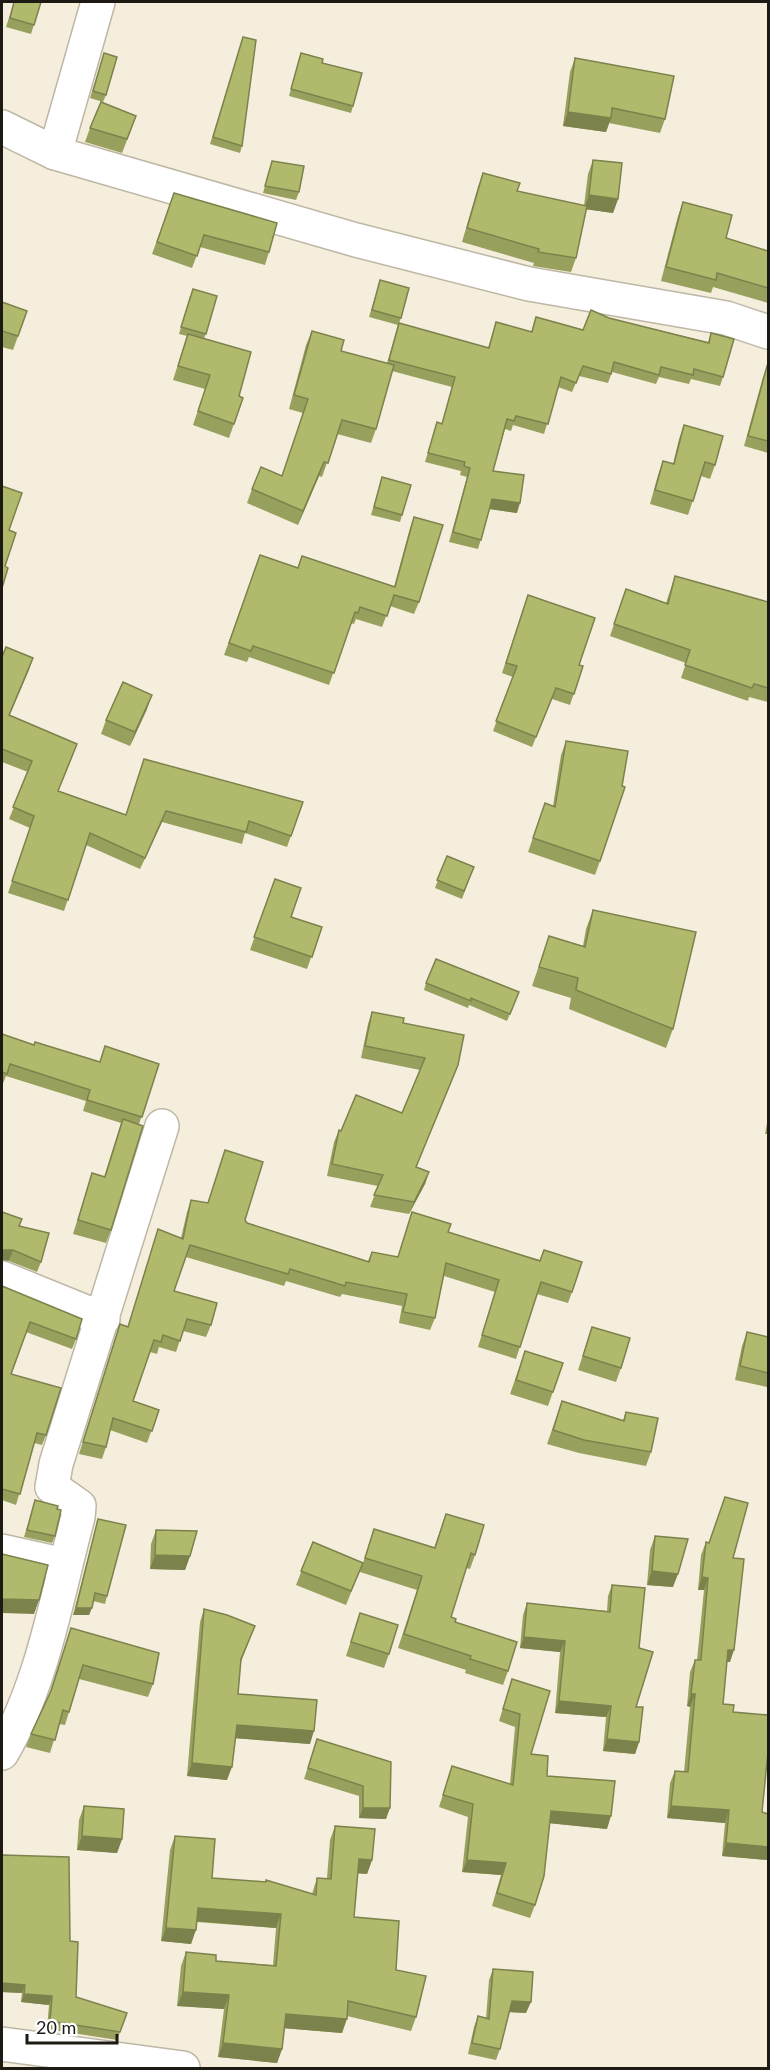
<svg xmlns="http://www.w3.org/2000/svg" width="770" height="2070" font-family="Lato,sans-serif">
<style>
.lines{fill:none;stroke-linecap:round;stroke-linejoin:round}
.street-casing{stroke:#bfb7a6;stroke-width:36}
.secondary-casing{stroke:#bfb7a6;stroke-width:36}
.street{stroke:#fff;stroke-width:33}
.secondary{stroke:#fff;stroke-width:33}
.wall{fill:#98a05d}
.shaded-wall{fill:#7c824c}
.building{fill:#b1ba6c;stroke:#7c824c;stroke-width:1.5}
</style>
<rect width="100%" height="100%" fill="#f6eedd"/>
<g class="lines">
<defs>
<g id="street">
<path d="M 2,127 L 55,153 L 356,240 L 529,284 L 726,318 L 768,332"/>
<path d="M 55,153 L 98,2"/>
<path d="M 2,1278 L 103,1319"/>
<path d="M 2,1551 L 65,1565"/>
<path d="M 2,1753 C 43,1683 57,1595 78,1517 L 79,1506 L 52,1487 L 56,1464 L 162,1126"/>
</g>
<path id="secondary" d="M 2,2044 L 183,2068"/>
</defs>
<!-- street casing -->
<use href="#street" class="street-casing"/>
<!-- secondary casing -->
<use href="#secondary" class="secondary-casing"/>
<!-- street -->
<use href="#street" class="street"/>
<!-- secondary -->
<use href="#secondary" class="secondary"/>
</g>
<!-- wall -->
<g class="wall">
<path d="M 14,2 L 41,2 L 31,34 L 6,27 Z"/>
<path d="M 241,44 L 242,146 L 240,153 L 210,144 Z"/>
<path d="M 104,53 L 106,95 L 103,102 L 90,98 Z"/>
<path d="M 301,53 L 322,63 L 353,106 L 351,113 L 289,96 Z"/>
<path d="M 575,58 L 665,119 L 660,133 L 609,123 L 606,132 L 563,126 L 570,72 Z"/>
<path d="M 90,128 L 131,130 L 122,153 L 85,142 Z"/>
<path d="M 593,160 L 618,199 L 613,213 L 586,209 L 576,258 L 571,272 L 533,266 L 534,263 L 462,242 L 478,187 L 483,173 L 517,191 L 584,206 L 588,174 Z"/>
<path d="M 272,161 L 299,192 L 296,200 L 263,193 Z"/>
<path d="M 174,193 L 269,252 L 265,265 L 200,247 L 192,268 L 152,254 Z"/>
<path d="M 683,202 L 726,238 L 768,251 L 768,303 L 713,287 L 711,293 L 661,281 L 678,216 Z"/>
<path d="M 380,280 L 401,318 L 399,323 L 488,348 L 496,322 L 531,332 L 536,317 L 583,330 L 609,318 L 708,342 L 711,333 L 723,377 L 720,386 L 691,379 L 689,384 L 659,377 L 656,384 L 612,372 L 608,383 L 579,376 L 572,392 L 558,387 L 544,434 L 513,425 L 511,431 L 505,429 L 493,471 L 517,513 L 490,509 L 478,549 L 449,542 L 467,477 L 460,475 L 461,471 L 425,462 L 437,422 L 442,424 L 452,387 L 392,371 L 376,429 L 371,443 L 337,434 L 322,477 L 319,476 L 298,525 L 247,503 L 252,489 L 282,476 L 303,413 L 289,409 L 306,345 L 312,331 L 341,351 L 387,363 L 398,325 L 369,317 Z"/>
<path d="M 190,296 L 217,296 L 204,339 L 239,396 L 243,398 L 229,438 L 193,425 L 205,389 L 173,380 L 187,336 L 179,334 Z"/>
<path d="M 2,302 L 27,311 L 13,350 L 2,347 Z"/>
<path d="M 767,366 L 768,367 L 768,453 L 744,446 L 763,377 Z"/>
<path d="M 684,425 L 715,465 L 710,479 L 701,476 L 688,515 L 650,504 L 658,475 L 663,461 L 673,464 L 679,439 Z"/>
<path d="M 382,477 L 402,515 L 400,522 L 371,515 Z"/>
<path d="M 414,517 L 419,602 L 414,614 L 390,606 L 382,627 L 356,619 L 354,624 L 351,623 L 329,685 L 249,657 L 247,662 L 224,655 L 260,555 L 298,568 L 394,587 L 410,528 Z"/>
<path d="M 675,576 L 768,602 L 768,702 L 749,697 L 748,701 L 681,678 L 686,663 L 610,636 L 626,589 L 666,603 Z"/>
<path d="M 524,606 L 579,665 L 583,666 L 570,705 L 552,699 L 532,747 L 493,731 L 513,677 L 502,673 Z"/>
<path d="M 2,657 L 33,658 L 9,715 L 77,744 L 58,791 L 126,815 L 144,759 L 303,802 L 287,847 L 245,833 L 242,844 L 162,822 L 140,869 L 86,845 L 64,911 L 8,893 L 30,828 L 9,819 L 28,772 L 2,762 Z"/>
<path d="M 147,709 L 130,746 L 101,734 L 106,720 Z"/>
<path d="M 566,741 L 622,786 L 600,861 L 595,875 L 528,852 L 545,803 L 553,806 L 561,755 Z"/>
<path d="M 447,856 L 474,867 L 462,899 L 435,888 Z"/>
<path d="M 275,879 L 291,917 L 322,927 L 307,969 L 250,950 Z"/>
<path d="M 593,910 L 673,1029 L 666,1048 L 569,1009 L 571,998 L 532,986 L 549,936 L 583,946 L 586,929 Z"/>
<path d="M 426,983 L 519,992 L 507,1021 L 469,1005 L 468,1008 L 424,990 Z"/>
<path d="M 372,1012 L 403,1023 L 453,1076 L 416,1167 L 429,1172 L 425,1184 L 409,1214 L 370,1207 L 378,1186 L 327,1176 L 334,1142 L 339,1130 L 341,1131 L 402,1113 L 420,1070 L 361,1058 L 368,1024 Z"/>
<path d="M 2,1034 L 34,1045 L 99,1062 L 159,1064 L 139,1124 L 111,1230 L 106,1243 L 73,1234 L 92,1173 L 104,1177 L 121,1123 L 83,1111 L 86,1101 L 6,1076 L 2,1086 Z"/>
<path d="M 768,1118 L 768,1134 L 765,1134 Z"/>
<path d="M 225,1150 L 245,1220 L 247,1223 L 368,1261 L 372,1252 L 398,1257 L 412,1212 L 448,1232 L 540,1260 L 544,1250 L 572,1292 L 568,1303 L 537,1294 L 516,1359 L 478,1347 L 495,1292 L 444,1276 L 435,1318 L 430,1330 L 399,1323 L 402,1306 L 342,1294 L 340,1297 L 286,1281 L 284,1286 L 186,1257 L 174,1291 L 211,1325 L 206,1337 L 183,1331 L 176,1352 L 159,1347 L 157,1354 L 150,1352 L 133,1401 L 159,1410 L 147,1443 L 110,1430 L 106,1447 L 102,1459 L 79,1454 L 116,1335 L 120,1324 L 128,1326 L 158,1229 L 181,1238 L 187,1212 L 191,1200 L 208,1203 Z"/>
<path d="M 19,1226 L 41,1262 L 37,1272 L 9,1261 Z"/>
<path d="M 2,1286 L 76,1339 L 72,1349 L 26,1332 L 11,1374 L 46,1435 L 42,1445 L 34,1443 L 16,1505 L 2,1500 Z"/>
<path d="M 592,1327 L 621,1368 L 616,1382 L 578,1370 Z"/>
<path d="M 747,1332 L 768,1337 L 768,1382 L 767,1387 L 735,1380 L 742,1346 Z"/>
<path d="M 525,1351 L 563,1363 L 548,1406 L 510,1394 Z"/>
<path d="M 562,1401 L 623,1420 L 626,1412 L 651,1452 L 646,1466 L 579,1453 L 547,1444 Z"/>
<path d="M 35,1500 L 55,1536 L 52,1543 L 24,1537 Z"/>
<path d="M 446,1514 L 475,1555 L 470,1569 L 466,1568 L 451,1617 L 508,1671 L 503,1685 L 465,1673 L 466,1670 L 398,1648 L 417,1590 L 360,1572 L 361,1568 L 346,1605 L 296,1585 L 313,1542 L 363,1563 L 374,1529 L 434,1548 Z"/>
<path d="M 98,1519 L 107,1596 L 105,1604 L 93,1601 L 89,1615 L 73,1615 Z"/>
<path d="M 156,1530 L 190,1556 L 185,1570 L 150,1569 L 151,1544 Z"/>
<path d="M 655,1536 L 673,1587 L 647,1585 L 650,1550 Z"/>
<path d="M 706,1542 L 733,1558 L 730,1662 L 727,1662 L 723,1704 L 733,1712 L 762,1812 L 768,1814 L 768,1860 L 722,1856 L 725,1823 L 667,1818 L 670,1783 L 675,1771 L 684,1772 L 690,1707 L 687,1706 L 690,1672 L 695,1660 L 697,1660 L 704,1590 L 698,1590 L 701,1555 Z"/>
<path d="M 612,1585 L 639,1648 L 636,1707 L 639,1742 L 635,1754 L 603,1751 L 606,1717 L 555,1713 L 560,1652 L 520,1648 L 523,1615 L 527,1603 L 607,1611 L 608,1596 Z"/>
<path d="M 204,1609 L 255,1626 L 241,1662 L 238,1694 L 310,1744 L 235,1738 L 227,1780 L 187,1776 L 200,1622 Z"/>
<path d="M 360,1613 L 389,1654 L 384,1668 L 346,1656 Z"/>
<path d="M 71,1628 L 153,1684 L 148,1697 L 79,1679 L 65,1725 L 59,1724 L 50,1753 L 26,1747 L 31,1734 L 49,1695 Z"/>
<path d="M 512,1679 L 531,1754 L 547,1776 L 607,1829 L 550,1823 L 535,1905 L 530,1918 L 492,1906 L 501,1875 L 462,1872 L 468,1817 L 439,1807 L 452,1766 L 510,1784 L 515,1727 L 499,1721 Z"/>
<path d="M 317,1739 L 391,1762 L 386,1819 L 359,1818 L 359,1796 L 304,1779 Z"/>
<path d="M 84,1806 L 122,1839 L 117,1853 L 77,1850 L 79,1820 Z"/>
<path d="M 335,1826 L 372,1860 L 367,1874 L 358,1873 L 354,1917 L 396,1970 L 416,2017 L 411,2031 L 347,2016 L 342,2033 L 284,2028 L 282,2049 L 277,2063 L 218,2057 L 224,2009 L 177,2006 L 181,1966 L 186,1952 L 216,1961 L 273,1965 L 276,1928 L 197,1922 L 191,1944 L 161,1941 L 170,1850 L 175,1836 L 212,1878 L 312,1894 L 317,1878 L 327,1878 L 330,1840 Z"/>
<path d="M 2,1855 L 70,1941 L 76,1997 L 120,2032 L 117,2040 L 47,2029 L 49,2005 L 21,2002 L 22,1993 L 2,1992 Z"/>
<path d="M 493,1969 L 526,2013 L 509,2012 L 500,2049 L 496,2060 L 468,2054 L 474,2027 L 478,2016 L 486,2018 L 489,1980 Z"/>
</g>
<!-- shaded-wall -->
<g class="shaded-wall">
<path d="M 568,112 L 611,118 L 606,132 L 563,126 Z"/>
<path d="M 589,195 L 618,199 L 613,213 L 584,209 Z"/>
<path d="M 324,462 L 319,476 L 298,525 L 303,511 Z"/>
<path d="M 492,499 L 520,503 L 517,513 L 489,509 Z"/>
<path d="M 33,658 L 29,670 L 5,726 L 9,715 Z"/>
<path d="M 152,695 L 147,709 L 130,746 L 135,732 Z"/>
<path d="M 166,811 L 162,822 L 140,869 L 145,858 Z"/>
<path d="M 429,1172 L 425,1184 L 409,1214 L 414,1202 Z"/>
<path d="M 3,1249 L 13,1250 L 9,1261 L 2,1260 L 2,1250 Z"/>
<path d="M 155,1555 L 190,1556 L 185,1570 L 150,1569 Z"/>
<path d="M 652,1571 L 678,1574 L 673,1587 L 647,1585 Z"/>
<path d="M 702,1577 L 708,1578 L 704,1590 L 698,1590 Z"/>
<path d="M 2,1599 L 39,1600 L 34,1614 L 2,1613 Z"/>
<path d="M 76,1608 L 92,1608 L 89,1615 L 73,1615 Z"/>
<path d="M 524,1637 L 565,1641 L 560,1652 L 520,1648 Z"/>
<path d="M 728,1650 L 734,1650 L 730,1662 L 723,1662 Z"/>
<path d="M 691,1694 L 695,1694 L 690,1707 L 687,1706 Z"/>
<path d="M 559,1701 L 611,1706 L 606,1717 L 555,1713 Z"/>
<path d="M 237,1725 L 314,1731 L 310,1744 L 232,1738 Z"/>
<path d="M 607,1739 L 639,1742 L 635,1754 L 603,1751 Z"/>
<path d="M 192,1763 L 232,1767 L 227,1780 L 187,1776 Z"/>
<path d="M 671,1806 L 729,1810 L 725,1823 L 667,1818 Z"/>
<path d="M 363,1808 L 390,1808 L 386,1819 L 359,1818 Z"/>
<path d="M 551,1811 L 611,1816 L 607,1829 L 547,1823 Z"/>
<path d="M 82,1836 L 122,1839 L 117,1853 L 77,1850 Z"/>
<path d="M 726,1843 L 768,1847 L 768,1860 L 722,1856 Z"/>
<path d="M 359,1859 L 372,1860 L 367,1874 L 354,1873 Z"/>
<path d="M 467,1860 L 506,1863 L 501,1875 L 462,1872 Z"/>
<path d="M 198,1908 L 281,1914 L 276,1928 L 193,1921 Z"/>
<path d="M 166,1928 L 196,1930 L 191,1944 L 161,1941 Z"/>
<path d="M 2,1983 L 25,1985 L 22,1993 L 2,1992 Z"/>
<path d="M 183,1992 L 229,1995 L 224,2009 L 177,2006 Z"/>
<path d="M 24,1994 L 52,1996 L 49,2005 L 21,2002 Z"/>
<path d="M 512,2001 L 531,2002 L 526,2013 L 508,2012 Z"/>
<path d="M 286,2014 L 347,2019 L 342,2033 L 281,2028 Z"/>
<path d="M 223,2043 L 282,2049 L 277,2063 L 218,2057 Z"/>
</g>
<!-- building -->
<g class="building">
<path d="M 14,2 L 41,2 L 34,25 L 10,18 Z"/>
<path d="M 243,37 L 256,40 L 242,146 L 213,137 Z"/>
<path d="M 104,53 L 117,57 L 106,95 L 93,91 Z"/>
<path d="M 301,53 L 323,59 L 322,63 L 362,73 L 353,106 L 291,89 Z"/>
<path d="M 575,58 L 674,76 L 665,119 L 612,108 L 611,118 L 568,112 Z"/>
<path d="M 101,102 L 136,116 L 127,139 L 90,128 Z"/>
<path d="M 593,160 L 622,163 L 618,199 L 589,195 Z"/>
<path d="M 272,161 L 304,166 L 299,192 L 265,186 Z"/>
<path d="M 483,173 L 520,183 L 517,191 L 587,206 L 576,258 L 538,252 L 539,249 L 467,228 Z"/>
<path d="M 174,193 L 277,223 L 269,252 L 204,235 L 197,256 L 157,242 Z"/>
<path d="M 683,202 L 732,215 L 726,238 L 768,251 L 768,288 L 717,273 L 716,280 L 666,267 Z"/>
<path d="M 380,280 L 409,288 L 401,318 L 372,310 Z"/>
<path d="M 193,289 L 217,296 L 206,334 L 181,327 Z"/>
<path d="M 2,302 L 27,311 L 18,336 L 2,331 Z"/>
<path d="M 591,310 L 609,318 L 709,343 L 711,333 L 734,339 L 723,377 L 694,369 L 693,375 L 661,367 L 659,375 L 614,362 L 611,374 L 583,366 L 576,383 L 561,377 L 548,424 L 516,416 L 514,421 L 507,419 L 493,471 L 524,475 L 520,503 L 492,499 L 481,540 L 453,532 L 470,468 L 464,466 L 465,462 L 428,453 L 437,422 L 442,424 L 455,377 L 389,360 L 399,323 L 489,348 L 496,322 L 532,332 L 536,317 L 583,330 Z"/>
<path d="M 312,331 L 344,340 L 341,351 L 394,365 L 376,429 L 342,420 L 328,463 L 324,462 L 303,511 L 252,489 L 261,467 L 282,476 L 308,399 L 294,395 Z"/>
<path d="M 188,334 L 251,352 L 239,396 L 243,398 L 234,424 L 198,411 L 210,375 L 178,366 Z"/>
<path d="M 767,366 L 768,367 L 768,441 L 748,436 Z"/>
<path d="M 684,425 L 723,436 L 715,465 L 705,462 L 693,501 L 655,490 L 663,461 L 674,464 Z"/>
<path d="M 382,477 L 411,485 L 402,515 L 374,507 Z"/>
<path d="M 2,486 L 22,493 L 9,530 L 16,533 L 5,566 L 8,568 L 2,588 Z"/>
<path d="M 414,517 L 443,525 L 419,602 L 394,595 L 387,616 L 360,607 L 358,613 L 355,612 L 334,673 L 253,646 L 251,651 L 229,643 L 260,555 L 298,568 L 302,556 L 395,587 Z"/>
<path d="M 675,576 L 768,602 L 768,688 L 754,684 L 752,688 L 685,665 L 690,650 L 614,624 L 626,589 L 668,604 Z"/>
<path d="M 528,595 L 595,618 L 579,665 L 583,666 L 574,694 L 556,688 L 536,737 L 496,721 L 517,666 L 506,663 Z"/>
<path d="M 6,647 L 33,658 L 9,715 L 77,744 L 58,791 L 126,815 L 144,759 L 303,802 L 291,836 L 249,821 L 246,832 L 166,811 L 145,858 L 90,833 L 68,900 L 12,881 L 34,816 L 13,807 L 32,761 L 2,749 L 2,657 Z"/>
<path d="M 123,682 L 152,695 L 135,732 L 106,720 Z"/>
<path d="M 566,741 L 628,751 L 622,786 L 625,787 L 600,861 L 533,838 L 545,803 L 555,807 Z"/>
<path d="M 447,856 L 474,867 L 464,891 L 437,880 Z"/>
<path d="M 275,879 L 301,888 L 291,917 L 322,927 L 312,957 L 254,937 Z"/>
<path d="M 593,910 L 696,932 L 673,1029 L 576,990 L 578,978 L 539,967 L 549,936 L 585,947 Z"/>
<path d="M 436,959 L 519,992 L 510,1014 L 471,998 L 471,1001 L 426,983 Z"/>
<path d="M 372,1012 L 404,1018 L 403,1023 L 464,1035 L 458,1065 L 416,1167 L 429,1172 L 414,1202 L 374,1195 L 383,1175 L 332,1164 L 339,1130 L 341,1131 L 356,1095 L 402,1113 L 425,1058 L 365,1046 Z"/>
<path d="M 2,1034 L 34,1045 L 35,1042 L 100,1062 L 105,1046 L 159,1064 L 142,1117 L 87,1100 L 90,1090 L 10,1064 L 7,1074 L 2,1072 Z"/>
<path d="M 123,1119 L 143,1126 L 111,1230 L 78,1220 L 92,1173 L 105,1177 Z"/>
<path d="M 225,1150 L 263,1162 L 245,1220 L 247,1223 L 369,1262 L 372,1252 L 398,1257 L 412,1212 L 451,1224 L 448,1232 L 540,1261 L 544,1250 L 582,1262 L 572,1292 L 541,1282 L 520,1347 L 482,1335 L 499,1280 L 446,1263 L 435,1318 L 403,1312 L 407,1294 L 346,1282 L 345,1286 L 290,1269 L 288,1274 L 190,1245 L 174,1291 L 217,1303 L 211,1325 L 187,1319 L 180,1341 L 163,1335 L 161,1342 L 154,1340 L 133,1401 L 159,1410 L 152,1431 L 113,1418 L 106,1447 L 83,1442 L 120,1324 L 128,1327 L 158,1229 L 183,1239 L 191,1200 L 208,1203 Z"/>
<path d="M 2,1212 L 22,1219 L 19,1226 L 49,1233 L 41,1262 L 13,1250 L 2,1250 Z"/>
<path d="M 2,1286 L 82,1319 L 76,1339 L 30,1322 L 11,1374 L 61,1388 L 46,1435 L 37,1433 L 20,1494 L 2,1489 Z"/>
<path d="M 592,1327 L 630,1338 L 621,1368 L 583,1356 Z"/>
<path d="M 747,1332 L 768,1337 L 768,1373 L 740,1366 Z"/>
<path d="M 525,1351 L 563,1363 L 553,1392 L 516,1380 Z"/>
<path d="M 562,1401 L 624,1421 L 626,1412 L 658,1418 L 651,1452 L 584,1440 L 553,1430 Z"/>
<path d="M 725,1497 L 748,1503 L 733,1558 L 744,1559 L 734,1650 L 728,1650 L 723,1704 L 734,1705 L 733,1712 L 768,1715 L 768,1752 L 762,1812 L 768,1814 L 768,1847 L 726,1843 L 729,1810 L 671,1806 L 675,1771 L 688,1772 L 695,1694 L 691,1694 L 695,1660 L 701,1660 L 708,1578 L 702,1577 L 706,1542 L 709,1543 Z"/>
<path d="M 35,1500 L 58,1506 L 57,1509 L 61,1510 L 55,1536 L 27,1530 Z"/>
<path d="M 446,1514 L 484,1525 L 475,1555 L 471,1553 L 451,1617 L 456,1619 L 455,1622 L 517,1642 L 508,1671 L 470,1659 L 471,1656 L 404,1634 L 422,1576 L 365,1558 L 374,1529 L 435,1548 Z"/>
<path d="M 98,1519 L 126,1525 L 107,1596 L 95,1593 L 92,1608 L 76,1608 Z"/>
<path d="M 156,1530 L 197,1531 L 190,1556 L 155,1555 Z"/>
<path d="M 655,1536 L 688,1539 L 678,1574 L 652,1571 Z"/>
<path d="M 313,1542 L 363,1563 L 351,1591 L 301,1571 Z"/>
<path d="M 2,1554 L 48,1565 L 39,1600 L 2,1599 Z"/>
<path d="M 612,1585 L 645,1588 L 639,1648 L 653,1652 L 636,1707 L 643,1707 L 639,1742 L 607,1739 L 611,1706 L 559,1701 L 565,1641 L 524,1637 L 527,1603 L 610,1612 Z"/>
<path d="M 204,1609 L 227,1615 L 255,1626 L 241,1659 L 238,1694 L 317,1700 L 314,1731 L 237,1725 L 232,1767 L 192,1763 Z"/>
<path d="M 360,1613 L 398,1625 L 389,1654 L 351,1642 Z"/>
<path d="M 71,1628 L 159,1653 L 153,1684 L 83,1665 L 69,1712 L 63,1710 L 55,1740 L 31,1734 L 51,1691 Z"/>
<path d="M 512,1679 L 550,1691 L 531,1754 L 548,1756 L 547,1776 L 615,1781 L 611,1816 L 551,1811 L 544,1876 L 535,1905 L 497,1893 L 506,1863 L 467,1860 L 473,1804 L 443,1795 L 452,1766 L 513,1785 L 520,1714 L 503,1709 Z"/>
<path d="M 317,1739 L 391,1762 L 390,1808 L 363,1808 L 363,1786 L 308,1768 Z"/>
<path d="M 84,1806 L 124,1809 L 122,1839 L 82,1836 Z"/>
<path d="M 335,1826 L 375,1829 L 372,1860 L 359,1859 L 354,1917 L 399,1921 L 396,1970 L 426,1976 L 416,2017 L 348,2001 L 347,2019 L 286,2014 L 282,2049 L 223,2043 L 229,1995 L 183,1992 L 186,1952 L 216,1955 L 216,1961 L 276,1966 L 281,1914 L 198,1908 L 196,1930 L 166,1928 L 175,1836 L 215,1839 L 212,1878 L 266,1882 L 266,1880 L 316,1895 L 317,1878 L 331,1879 Z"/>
<path d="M 2,1855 L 69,1857 L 70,1941 L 78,1942 L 76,1997 L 127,2013 L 120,2032 L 50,2021 L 52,1996 L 24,1994 L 25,1985 L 2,1983 Z"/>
<path d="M 493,1969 L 533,1972 L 531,2002 L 512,2001 L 500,2049 L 472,2043 L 478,2016 L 489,2019 Z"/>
</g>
<!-- border -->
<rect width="770" height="2070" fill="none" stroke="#1d1a14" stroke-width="6"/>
<!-- scale -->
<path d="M27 2034v9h90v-9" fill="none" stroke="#1d1a14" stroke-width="3"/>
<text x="36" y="2034" font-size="18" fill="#1d1a14" stroke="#ffffff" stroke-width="4.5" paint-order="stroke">20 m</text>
</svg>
